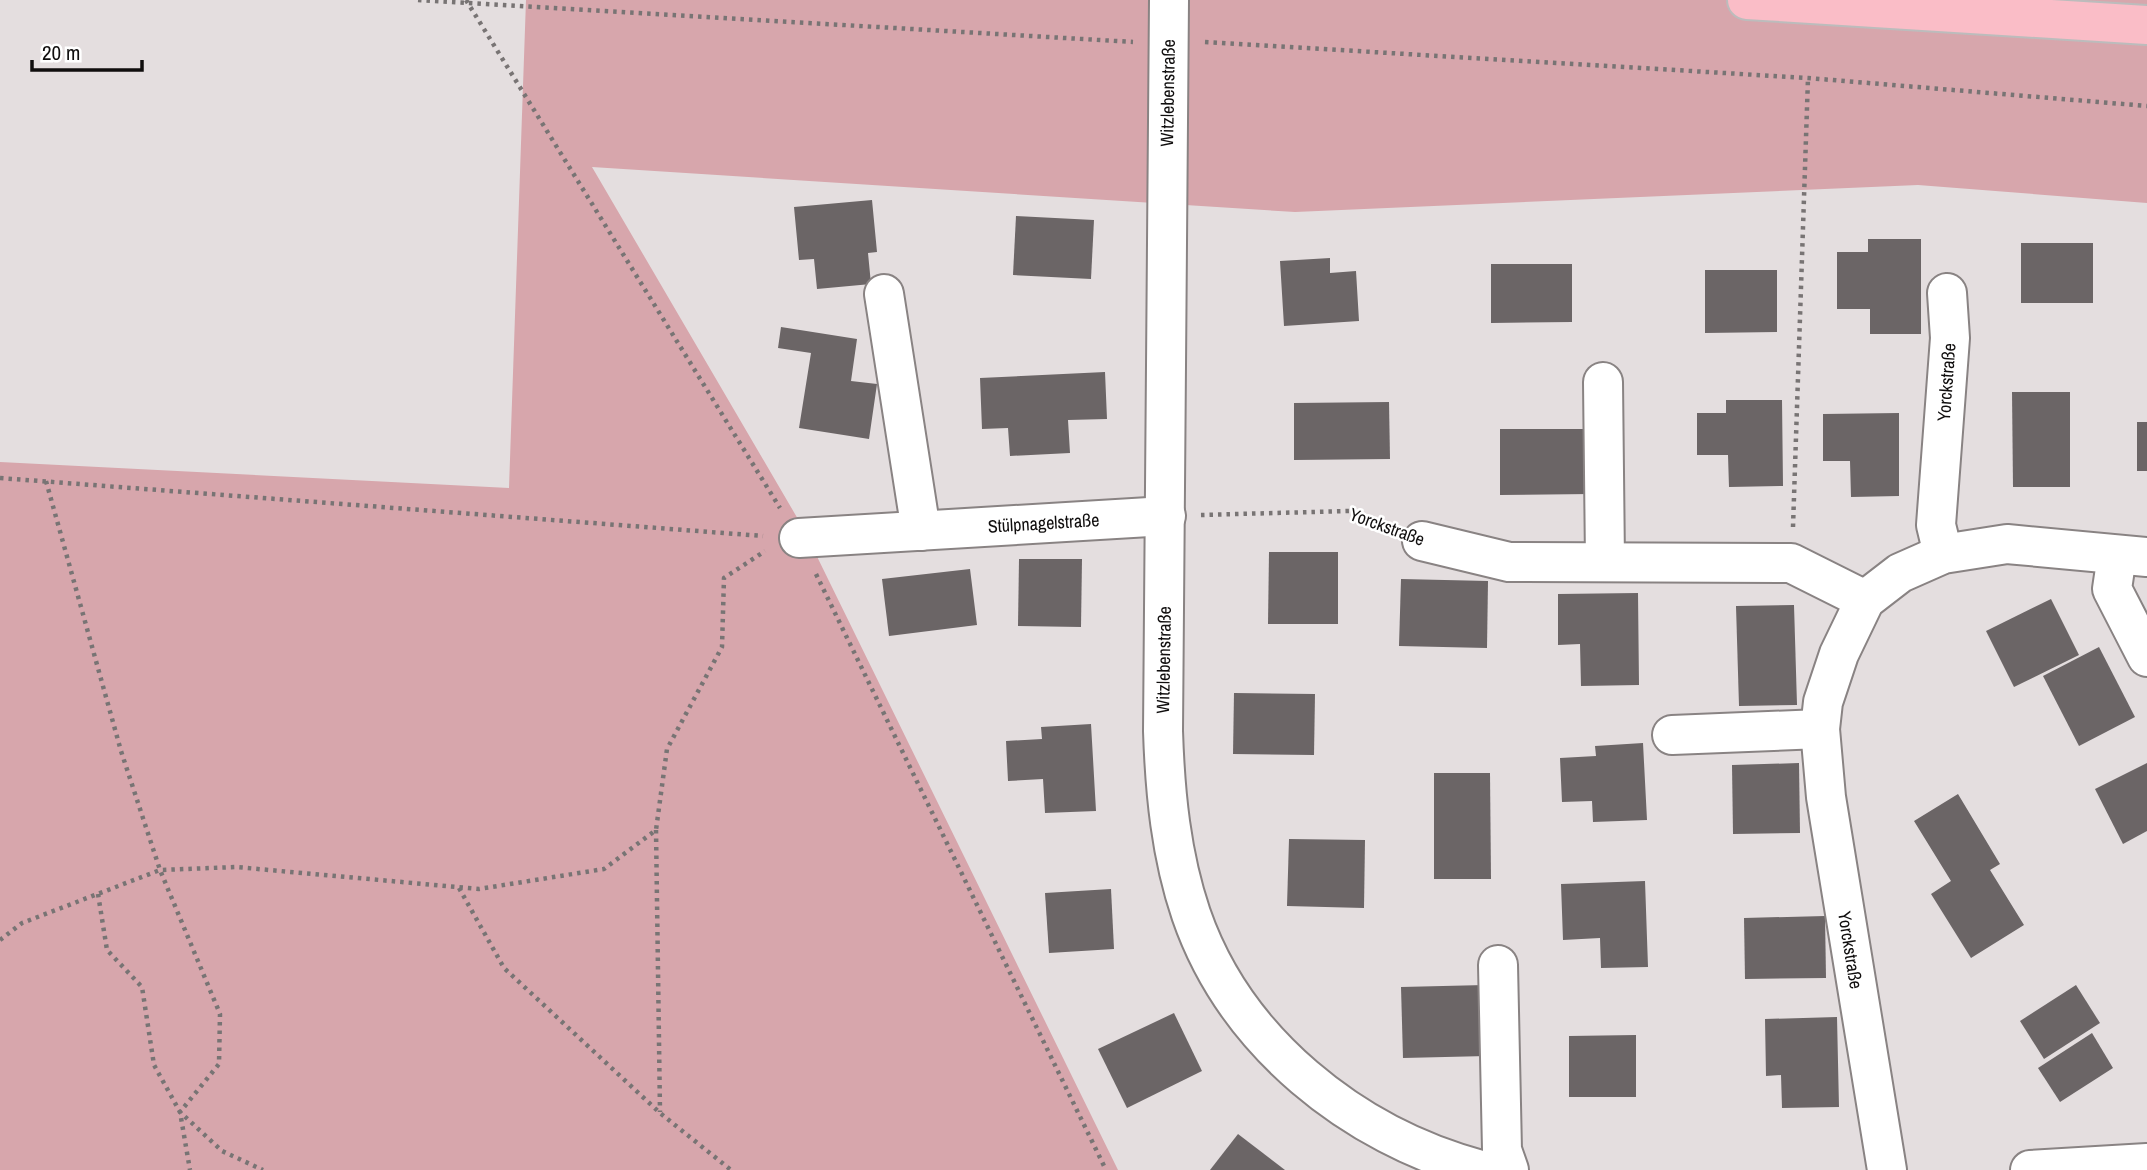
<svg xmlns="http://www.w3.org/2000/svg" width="2147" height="1170" font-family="'Archivo Narrow',sans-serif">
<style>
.green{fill:#d7a6ac}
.building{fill:#6b6566}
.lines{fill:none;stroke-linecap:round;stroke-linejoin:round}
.minor-casing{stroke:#898383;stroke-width:42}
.major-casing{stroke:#bcbcbc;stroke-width:42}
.path{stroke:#787474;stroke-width:4.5;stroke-dasharray:3.5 5;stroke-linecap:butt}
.minor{stroke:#fff;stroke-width:38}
.major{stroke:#fabdc7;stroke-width:38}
.labels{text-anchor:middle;stroke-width:5;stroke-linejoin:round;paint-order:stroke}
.street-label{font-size:18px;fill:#100e0e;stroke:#fff}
</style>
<rect width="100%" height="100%" fill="#e4dedf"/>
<!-- green -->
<path class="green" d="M 526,0 L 2147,0 L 2147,203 L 1918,185 L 1295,212 L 592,167 L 802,526 L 1118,1170 L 0,1170 L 0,462 L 509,488 Z"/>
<!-- building -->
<g class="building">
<path d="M 872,200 L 877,252 L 868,253 L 871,284 L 817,289 L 814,259 L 799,260 L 794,207 Z"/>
<path d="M 1016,216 L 1094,220 L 1091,279 L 1013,275 Z"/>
<path d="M 1868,239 L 1921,239 L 1921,334 L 1870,334 L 1870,309 L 1837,309 L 1837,252 L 1868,252 Z"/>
<rect x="2021" y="243" width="72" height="60"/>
<path d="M 1330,258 L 1330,273 L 1356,271 L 1359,321 L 1284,326 L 1280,261 Z"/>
<path d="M 1491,264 L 1572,264 L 1572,322 L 1491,323 Z"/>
<path d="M 1705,270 L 1777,270 L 1777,332 L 1705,333 Z"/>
<path d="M 781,327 L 857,339 L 851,381 L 877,384 L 869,439 L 799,428 L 811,353 L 778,348 Z"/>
<path d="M 1105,372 L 1107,419 L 1068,420 L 1070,453 L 1010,456 L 1008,428 L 982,429 L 980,378 Z"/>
<path d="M 2012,392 L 2070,392 L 2070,487 L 2013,487 Z"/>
<path d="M 1726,400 L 1782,400 L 1783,486 L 1729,487 L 1728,455 L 1697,455 L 1697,413 L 1726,413 Z"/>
<path d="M 1389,402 L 1390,459 L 1294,460 L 1294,403 Z"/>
<path d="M 1899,413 L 1899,496 L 1851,497 L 1850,461 L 1823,461 L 1823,414 Z"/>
<rect x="2137" y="422" width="10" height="49"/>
<path d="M 1500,429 L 1590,429 L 1591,494 L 1500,495 Z"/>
<path d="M 1269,552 L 1338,552 L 1338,624 L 1268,624 Z"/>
<path d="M 1019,559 L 1082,559 L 1081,627 L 1018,626 Z"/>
<path d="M 970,569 L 977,625 L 889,636 L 882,579 Z"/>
<path d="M 1401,579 L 1488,581 L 1487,648 L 1399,646 Z"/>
<path d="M 1638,593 L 1639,685 L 1581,686 L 1580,644 L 1558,645 L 1558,594 Z"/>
<path d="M 2051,599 L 2079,655 L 2014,687 L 1986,631 Z"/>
<path d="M 1794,605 L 1797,705 L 1739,706 L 1736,606 Z"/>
<path d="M 2099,647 L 2135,717 L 2079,746 L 2043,676 Z"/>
<path d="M 1234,693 L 1315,694 L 1314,755 L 1233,754 Z"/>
<path d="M 1091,724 L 1096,811 L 1045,813 L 1043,779 L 1008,781 L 1006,741 L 1042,739 L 1041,727 Z"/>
<path d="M 1643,743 L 1647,820 L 1593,822 L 1592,801 L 1562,802 L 1560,758 L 1596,756 L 1595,746 Z"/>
<path d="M 1799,763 L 1800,833 L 1733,834 L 1732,765 Z"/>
<path d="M 2147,763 L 2147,831 L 2123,844 L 2095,789 Z"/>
<path d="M 1434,773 L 1490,773 L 1491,879 L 1434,879 Z"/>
<path d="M 1958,794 L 2000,864 L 1990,870 L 2024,925 L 1971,958 L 1931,894 L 1951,881 L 1914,821 Z"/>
<path d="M 1289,839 L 1365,840 L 1364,908 L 1287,906 Z"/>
<path d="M 1645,881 L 1648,967 L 1601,968 L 1600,938 L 1563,940 L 1561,884 Z"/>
<path d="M 1111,889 L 1114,949 L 1049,953 L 1045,893 Z"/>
<path d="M 1825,916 L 1826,978 L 1745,979 L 1744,918 Z"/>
<path d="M 1485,985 L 1487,1056 L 1403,1058 L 1401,987 Z"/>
<path d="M 2076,985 L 2100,1023 L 2044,1059 L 2020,1021 Z"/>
<path d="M 1174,1013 L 1202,1071 L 1127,1108 L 1098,1049 Z"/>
<path d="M 1837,1017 L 1839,1107 L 1782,1108 L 1781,1075 L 1766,1076 L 1765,1019 Z"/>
<path d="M 2092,1033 L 2113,1068 L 2060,1102 L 2038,1068 Z"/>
<path d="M 1636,1035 L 1636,1097 L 1569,1097 L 1569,1036 Z"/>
<path d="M 1238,1134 L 1285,1170 L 1210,1170 Z"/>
</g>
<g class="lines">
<defs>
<g id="minor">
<path d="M 1169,0 L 1163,731 C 1165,793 1171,855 1191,914 C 1235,1042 1353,1136 1481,1170"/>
<path d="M 884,294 L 921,531"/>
<path d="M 1603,382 L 1605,562"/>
<path id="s1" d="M 799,538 L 1166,516"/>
<path d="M 1422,541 L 1509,562 L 1791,563 L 1865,600"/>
<path id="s2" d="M 1943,554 L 1936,525 L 1950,338 L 1947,293"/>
<path d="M 2117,555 L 2112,589 L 2147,657"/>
<path d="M 1672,735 L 1820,729"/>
<path d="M 1498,965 L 1502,1150 L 1509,1170"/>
<path d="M 1887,1170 L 1826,797 L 1820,729 L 1823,702 L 1839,654 L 1865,600 L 1900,573 L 1943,554 L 2007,544 L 2147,557"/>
<path d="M 2030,1170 L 2147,1163"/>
</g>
<path id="major" d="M 1747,0 L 2147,25"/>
</defs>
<!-- minor casing -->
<use href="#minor" class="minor-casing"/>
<!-- major casing -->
<use href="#major" class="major-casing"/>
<!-- path -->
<g class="path">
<path d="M 418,0 L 1133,42"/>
<path d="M 466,0 L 780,508"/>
<path d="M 1205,42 L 1808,78 L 2147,106"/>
<path d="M 0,478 L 763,536"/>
<path d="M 46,481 L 121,751 L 160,870 L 220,1014 L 219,1064 L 180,1112 L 222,1151 L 263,1170"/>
<path d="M 1201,515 L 1349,511 L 1389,527"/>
<path d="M 1793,527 L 1808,78"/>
<path d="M 816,574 L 1106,1170"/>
<path d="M 656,830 L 660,1112"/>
<path d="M 459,888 L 504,968 L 660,1113 L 731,1170"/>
<path d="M 98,894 L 107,950 L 142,987 L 154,1065 L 180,1112 L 190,1170"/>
<path d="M 0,940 L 22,923 L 160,870 L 236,867 L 479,889 L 604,869 L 656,830 L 667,749 L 722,647 L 724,578 L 765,551"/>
</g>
<!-- minor -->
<use href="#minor" class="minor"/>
<!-- major -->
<use href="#major" class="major"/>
</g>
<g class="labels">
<!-- street labels -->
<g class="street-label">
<text transform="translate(1168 93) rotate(-89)" y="6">Witzlebenstraße</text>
<text dy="6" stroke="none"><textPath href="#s2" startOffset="173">Yorckstraße</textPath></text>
<text dy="6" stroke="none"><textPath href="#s1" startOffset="245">Stülpnagelstraße</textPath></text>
<text transform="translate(1387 527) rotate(20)" y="6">Yorckstraße</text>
<text transform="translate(1164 660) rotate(-89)" y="6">Witzlebenstraße</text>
<text transform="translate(1850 950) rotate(81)" y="6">Yorckstraße</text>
</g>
</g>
<!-- scale -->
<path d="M32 60v10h110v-10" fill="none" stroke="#100e0e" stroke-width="3.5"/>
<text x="42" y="60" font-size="21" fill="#100e0e" stroke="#ffffff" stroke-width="5" paint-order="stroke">20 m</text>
</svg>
